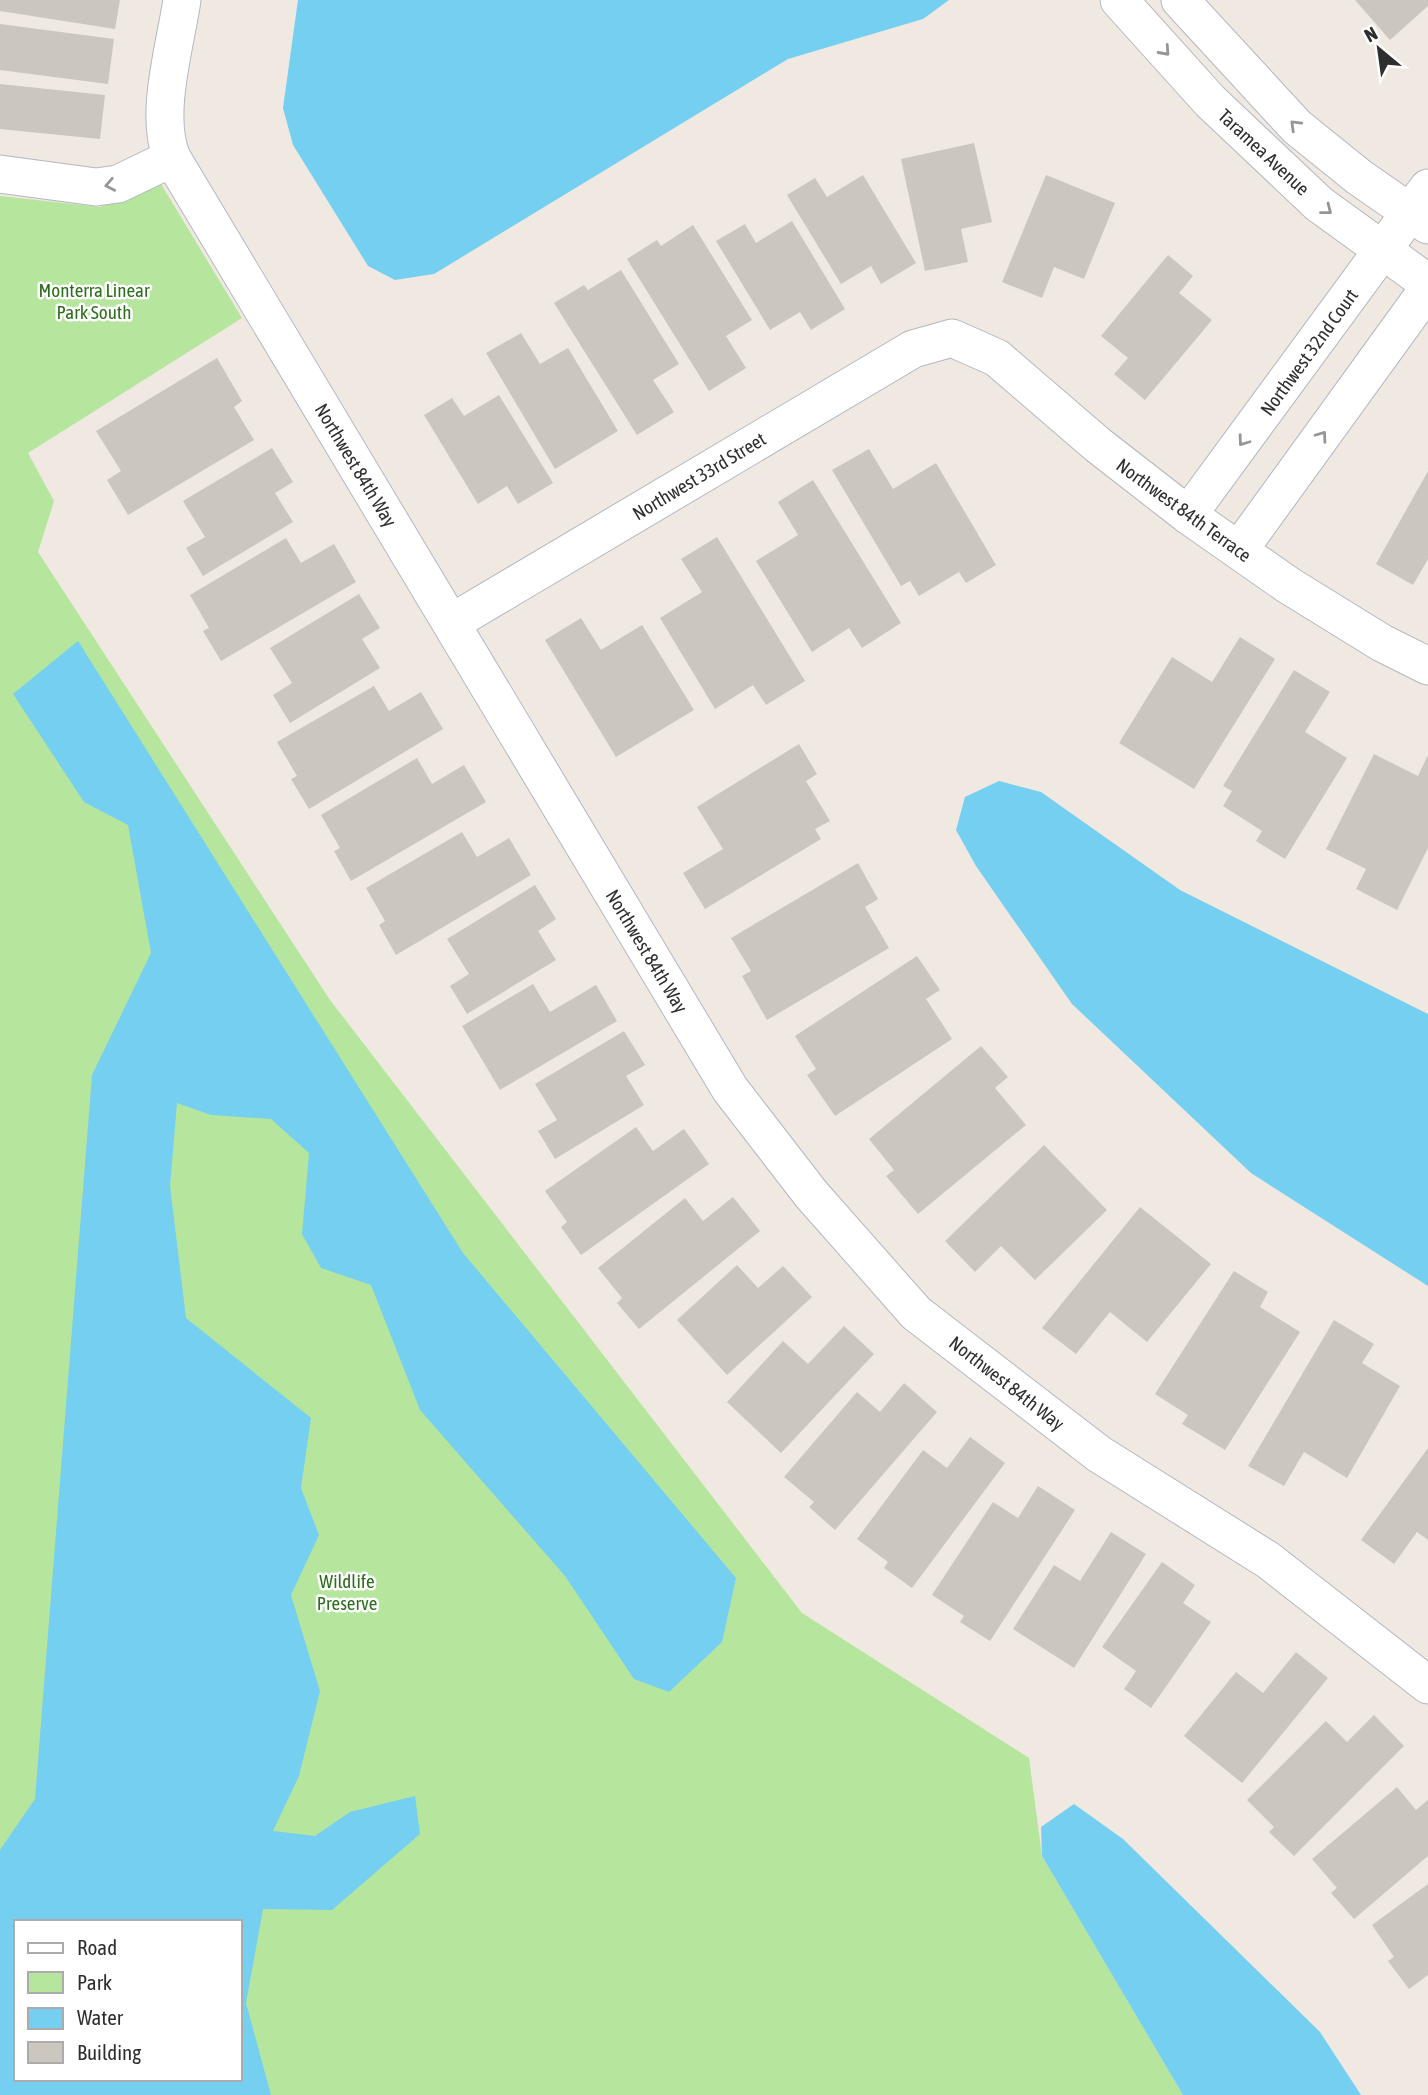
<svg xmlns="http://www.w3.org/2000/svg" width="1428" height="2095" font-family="'Asap Condensed',sans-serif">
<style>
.green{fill:#b6e59e;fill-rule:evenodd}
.water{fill:#75cff0;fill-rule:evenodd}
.building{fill:#cbc7bf}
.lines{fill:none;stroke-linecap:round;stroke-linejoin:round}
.minor-casing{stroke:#b4b7c1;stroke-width:39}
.minor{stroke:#fff;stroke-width:37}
.oneway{stroke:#969696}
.labels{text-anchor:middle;stroke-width:5;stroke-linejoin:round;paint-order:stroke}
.street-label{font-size:19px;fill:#2e2e2e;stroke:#fff}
.park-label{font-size:19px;fill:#2c6e1b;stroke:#fff}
</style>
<rect width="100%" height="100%" fill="#efe9e1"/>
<!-- green -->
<path class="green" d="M 161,184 L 242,318 L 28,453 L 54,501 L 38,552 L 330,1000 L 802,1613 L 1029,1758 L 1042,1856 L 1183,2095 L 0,2095 L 0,196 L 100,207 ZM 16,1922 L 240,1922 L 240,2079 L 16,2079 Z"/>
<!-- water -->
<g class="water">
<path d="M 298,0 L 949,0 L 923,19 L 788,59 L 434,274 L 395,280 L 368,266 L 293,145 L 283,108 Z"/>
<path d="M 78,641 L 463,1253 L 736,1578 L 722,1642 L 669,1692 L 634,1679 L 565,1576 L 420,1410 L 371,1285 L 321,1268 L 302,1234 L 309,1153 L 271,1119 L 211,1115 L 177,1103 L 170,1186 L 186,1318 L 311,1418 L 301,1488 L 319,1535 L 291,1595 L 320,1691 L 299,1776 L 273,1831 L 315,1836 L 350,1812 L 415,1796 L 420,1834 L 332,1910 L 263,1909 L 246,2003 L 271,2095 L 0,2095 L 0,1850 L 35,1799 L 92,1075 L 151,953 L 128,825 L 84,802 L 13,694 ZM 16,1922 L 240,1922 L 240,2079 L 16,2079 Z"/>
<path d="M 999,781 L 1041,792 L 1180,890 L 1428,1014 L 1428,1286 L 1251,1173 L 1072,1004 L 976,866 L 956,830 L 965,797 Z"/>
<path d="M 1074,1804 L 1123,1839 L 1320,2032 L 1361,2095 L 1183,2095 L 1042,1856 L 1041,1827 Z"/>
</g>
<!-- building -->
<g class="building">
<path d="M 0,0 L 120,0 L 115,29 L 0,11 Z"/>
<path d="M 1355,0 L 1428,0 L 1428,6 L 1390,40 Z"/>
<path d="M 0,24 L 114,39 L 108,84 L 0,70 Z"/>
<path d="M 0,84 L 105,95 L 100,139 L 0,129 Z"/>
<path d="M 974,143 L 992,222 L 961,229 L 968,262 L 925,271 L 901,159 Z"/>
<path d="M 863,175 L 916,263 L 881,284 L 871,266 L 841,284 L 787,195 L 815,178 L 827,197 Z"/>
<path d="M 1046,175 L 1115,203 L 1084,279 L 1054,267 L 1042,298 L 1002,282 Z"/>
<path d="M 792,221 L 845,309 L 811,330 L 800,312 L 770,330 L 716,241 L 745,224 L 756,243 Z"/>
<path d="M 693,225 L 752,320 L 726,336 L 746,368 L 709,391 L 627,259 L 657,240 L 661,246 Z"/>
<path d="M 1168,255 L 1193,276 L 1179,293 L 1212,320 L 1145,400 L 1114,374 L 1128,358 L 1101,336 Z"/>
<path d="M 621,270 L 679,364 L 653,380 L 674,412 L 637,435 L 554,303 L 584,285 L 588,290 Z"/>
<path d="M 521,333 L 540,364 L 568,348 L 618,431 L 555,469 L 486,353 Z"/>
<path d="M 217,358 L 242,401 L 234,407 L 254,440 L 128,515 L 107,480 L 121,471 L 96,431 Z"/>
<path d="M 499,395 L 553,483 L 518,504 L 507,486 L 478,504 L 424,415 L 452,398 L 464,416 Z"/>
<path d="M 272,448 L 293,482 L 275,493 L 293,522 L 203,576 L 186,548 L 205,537 L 183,501 Z"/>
<path d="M 869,449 L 893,489 L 936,463 L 996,565 L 966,583 L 959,572 L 919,596 L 910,581 L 901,586 L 832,470 Z"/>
<path d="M 1428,471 L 1428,559 L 1413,585 L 1376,564 Z"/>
<path d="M 813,480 L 901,623 L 862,648 L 849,628 L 812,652 L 756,561 L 798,535 L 778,502 Z"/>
<path d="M 717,537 L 805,681 L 766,705 L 753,685 L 715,709 L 660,618 L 702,592 L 681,559 Z"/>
<path d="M 286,538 L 301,563 L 334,544 L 356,582 L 221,661 L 203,631 L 209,628 L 190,595 Z"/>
<path d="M 359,594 L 380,628 L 362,639 L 380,668 L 290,723 L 273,695 L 292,683 L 270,648 Z"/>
<path d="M 581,618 L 601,650 L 642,625 L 694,710 L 616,757 L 545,640 Z"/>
<path d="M 1240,637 L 1275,659 L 1194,789 L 1119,743 L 1172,657 L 1212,682 Z"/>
<path d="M 1294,670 L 1330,692 L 1305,732 L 1347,758 L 1285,859 L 1256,841 L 1262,831 L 1223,806 L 1232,791 L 1223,786 Z"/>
<path d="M 374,686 L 389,711 L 421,692 L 443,729 L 309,809 L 291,779 L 297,776 L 277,742 Z"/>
<path d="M 799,744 L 817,774 L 806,781 L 830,821 L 815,829 L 821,839 L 705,909 L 683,873 L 723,849 L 697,807 Z"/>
<path d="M 1374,754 L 1418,776 L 1428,755 L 1428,848 L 1397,910 L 1356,889 L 1366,869 L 1326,849 Z"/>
<path d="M 417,758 L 432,784 L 464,765 L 486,802 L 351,881 L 334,851 L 340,848 L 321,815 Z"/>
<path d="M 462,832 L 477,857 L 509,838 L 531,875 L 396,955 L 379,925 L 385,921 L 366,888 Z"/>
<path d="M 858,863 L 878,899 L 865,907 L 889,948 L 767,1020 L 742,976 L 751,971 L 731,938 Z"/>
<path d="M 535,885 L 556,919 L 538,931 L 556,960 L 467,1014 L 450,986 L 469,974 L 447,939 Z"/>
<path d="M 917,956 L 940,990 L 926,999 L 952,1039 L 835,1116 L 807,1075 L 816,1069 L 795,1036 Z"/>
<path d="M 533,984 L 550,1012 L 596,985 L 617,1021 L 500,1090 L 462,1026 Z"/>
<path d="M 624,1031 L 645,1065 L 626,1076 L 644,1105 L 555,1159 L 538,1131 L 557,1120 L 535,1084 Z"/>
<path d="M 981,1046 L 1008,1077 L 995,1088 L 1026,1125 L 918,1214 L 886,1176 L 894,1170 L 869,1139 Z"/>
<path d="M 636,1127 L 653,1151 L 684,1129 L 709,1164 L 581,1255 L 561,1227 L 567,1222 L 545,1191 Z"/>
<path d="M 1044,1145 L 1107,1210 L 1035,1280 L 1001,1246 L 975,1272 L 945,1241 Z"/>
<path d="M 733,1197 L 760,1231 L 639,1329 L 617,1303 L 622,1298 L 598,1268 L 685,1198 L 703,1221 Z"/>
<path d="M 1140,1207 L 1211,1264 L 1147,1342 L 1110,1312 L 1076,1354 L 1042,1328 Z"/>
<path d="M 737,1265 L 758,1288 L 783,1266 L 812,1297 L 727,1375 L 677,1320 Z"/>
<path d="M 1234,1271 L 1268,1292 L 1260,1307 L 1300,1332 L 1225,1450 L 1182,1424 L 1188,1415 L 1155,1394 Z"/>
<path d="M 1334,1320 L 1374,1344 L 1362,1363 L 1400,1386 L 1347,1478 L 1304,1452 L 1284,1486 L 1248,1466 Z"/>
<path d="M 844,1326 L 874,1354 L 781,1453 L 727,1402 L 783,1341 L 808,1364 Z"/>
<path d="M 904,1383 L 937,1412 L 835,1530 L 809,1507 L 814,1502 L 784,1477 L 857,1392 L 880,1412 Z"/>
<path d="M 970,1437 L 1005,1463 L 912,1588 L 884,1568 L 888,1562 L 857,1539 L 923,1450 L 947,1468 Z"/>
<path d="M 1428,1448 L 1428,1540 L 1417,1532 L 1394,1564 L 1361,1540 Z"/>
<path d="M 1038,1486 L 1075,1510 L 990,1641 L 960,1622 L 964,1616 L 932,1595 L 993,1502 L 1018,1518 Z"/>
<path d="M 1111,1532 L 1146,1554 L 1074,1668 L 1013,1629 L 1054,1565 L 1080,1581 Z"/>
<path d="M 1162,1562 L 1195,1585 L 1183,1603 L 1211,1622 L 1151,1708 L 1124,1689 L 1136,1671 L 1102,1647 Z"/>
<path d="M 1296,1652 L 1328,1678 L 1242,1783 L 1184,1736 L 1236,1672 L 1263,1693 Z"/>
<path d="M 1374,1715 L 1404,1746 L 1294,1856 L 1269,1832 L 1274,1827 L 1247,1800 L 1326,1721 L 1347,1742 Z"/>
<path d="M 1397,1787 L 1416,1810 L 1428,1800 L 1428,1856 L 1354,1919 L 1331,1893 L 1337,1888 L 1312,1859 Z"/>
<path d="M 1428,1884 L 1428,1975 L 1409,1989 L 1388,1961 L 1394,1957 L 1372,1925 Z"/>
</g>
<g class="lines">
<defs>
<g id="minor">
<path d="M 182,0 C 175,47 154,115 172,158 L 730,1089 L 811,1194 L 916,1313 L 1099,1454 L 1268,1560 L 1428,1685"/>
<path d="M 1119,0 L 1210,101 L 1319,204 L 1428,283"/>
<path d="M 1180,0 L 1297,127 L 1359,177 L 1428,225"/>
<path d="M 0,174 L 96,187 L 118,184 L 172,158"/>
<path d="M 1188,515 L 1428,188"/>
<path d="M 1239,550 L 1428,289"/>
<path d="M 451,623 L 913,349 L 952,338 L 997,358 L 1098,445 L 1188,515 L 1288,585 L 1382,643 L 1428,666"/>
</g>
</defs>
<!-- minor casing -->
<use href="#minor" class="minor-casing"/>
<!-- minor -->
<use href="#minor" class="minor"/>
</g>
<!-- one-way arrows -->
<defs><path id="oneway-chevron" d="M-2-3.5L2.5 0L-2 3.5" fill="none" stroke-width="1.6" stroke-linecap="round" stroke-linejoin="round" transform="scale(1.75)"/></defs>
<g class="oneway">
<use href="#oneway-chevron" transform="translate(1165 51) rotate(48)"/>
<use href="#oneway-chevron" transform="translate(1295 125) rotate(-136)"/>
<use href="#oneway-chevron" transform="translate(110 185) rotate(169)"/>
<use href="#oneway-chevron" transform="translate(1327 210) rotate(38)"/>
<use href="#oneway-chevron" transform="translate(1322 436) rotate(-54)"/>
<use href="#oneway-chevron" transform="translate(1243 441) rotate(126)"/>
</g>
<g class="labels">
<!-- street labels -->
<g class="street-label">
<text transform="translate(1264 152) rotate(43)" y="7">Taramea Avenue</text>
<text transform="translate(1309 352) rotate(-54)" y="7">Northwest 32nd Court</text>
<text transform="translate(356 465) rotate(59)" y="7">Northwest 84th Way</text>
<text transform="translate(699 476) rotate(-31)" y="7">Northwest 33rd Street</text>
<text transform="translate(1184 510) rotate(36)" y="7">Northwest 84th Terrace</text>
<text transform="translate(647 951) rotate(59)" y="7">Northwest 84th Way</text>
<text transform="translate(1007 1383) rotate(38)" y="7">Northwest 84th Way</text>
</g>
<!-- park labels -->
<g class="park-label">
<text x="94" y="297">Monterra Linear<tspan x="94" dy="22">Park South</tspan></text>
<text x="347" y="1588">Wildlife<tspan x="347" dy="22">Preserve</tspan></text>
</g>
</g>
<!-- legend -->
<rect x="14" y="1920" width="228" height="161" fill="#ffffff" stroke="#ababab" stroke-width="2"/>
<rect x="28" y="1943" width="35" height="10" fill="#ffffff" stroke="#ababab" stroke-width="2"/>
<text x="77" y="1955" font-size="21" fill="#2e2e2e">Road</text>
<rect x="28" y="1972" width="35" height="21" fill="#b6e59e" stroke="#ababab" stroke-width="2"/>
<text x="77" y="1990" font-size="21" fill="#2e2e2e">Park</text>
<rect x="28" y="2008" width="35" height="21" fill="#75cff0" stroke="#ababab" stroke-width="2"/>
<text x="77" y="2025" font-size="21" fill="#2e2e2e">Water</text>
<rect x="28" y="2042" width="35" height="21" fill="#cbc7bf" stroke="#ababab" stroke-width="2"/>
<text x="77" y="2060" font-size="21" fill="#2e2e2e">Building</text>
<!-- north arrow -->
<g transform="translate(1379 49) rotate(331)" stroke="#ffffff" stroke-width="5" paint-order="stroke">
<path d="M0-5L12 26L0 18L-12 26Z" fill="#2e2e2e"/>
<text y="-10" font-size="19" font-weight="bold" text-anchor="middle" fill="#2e2e2e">N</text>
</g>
</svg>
